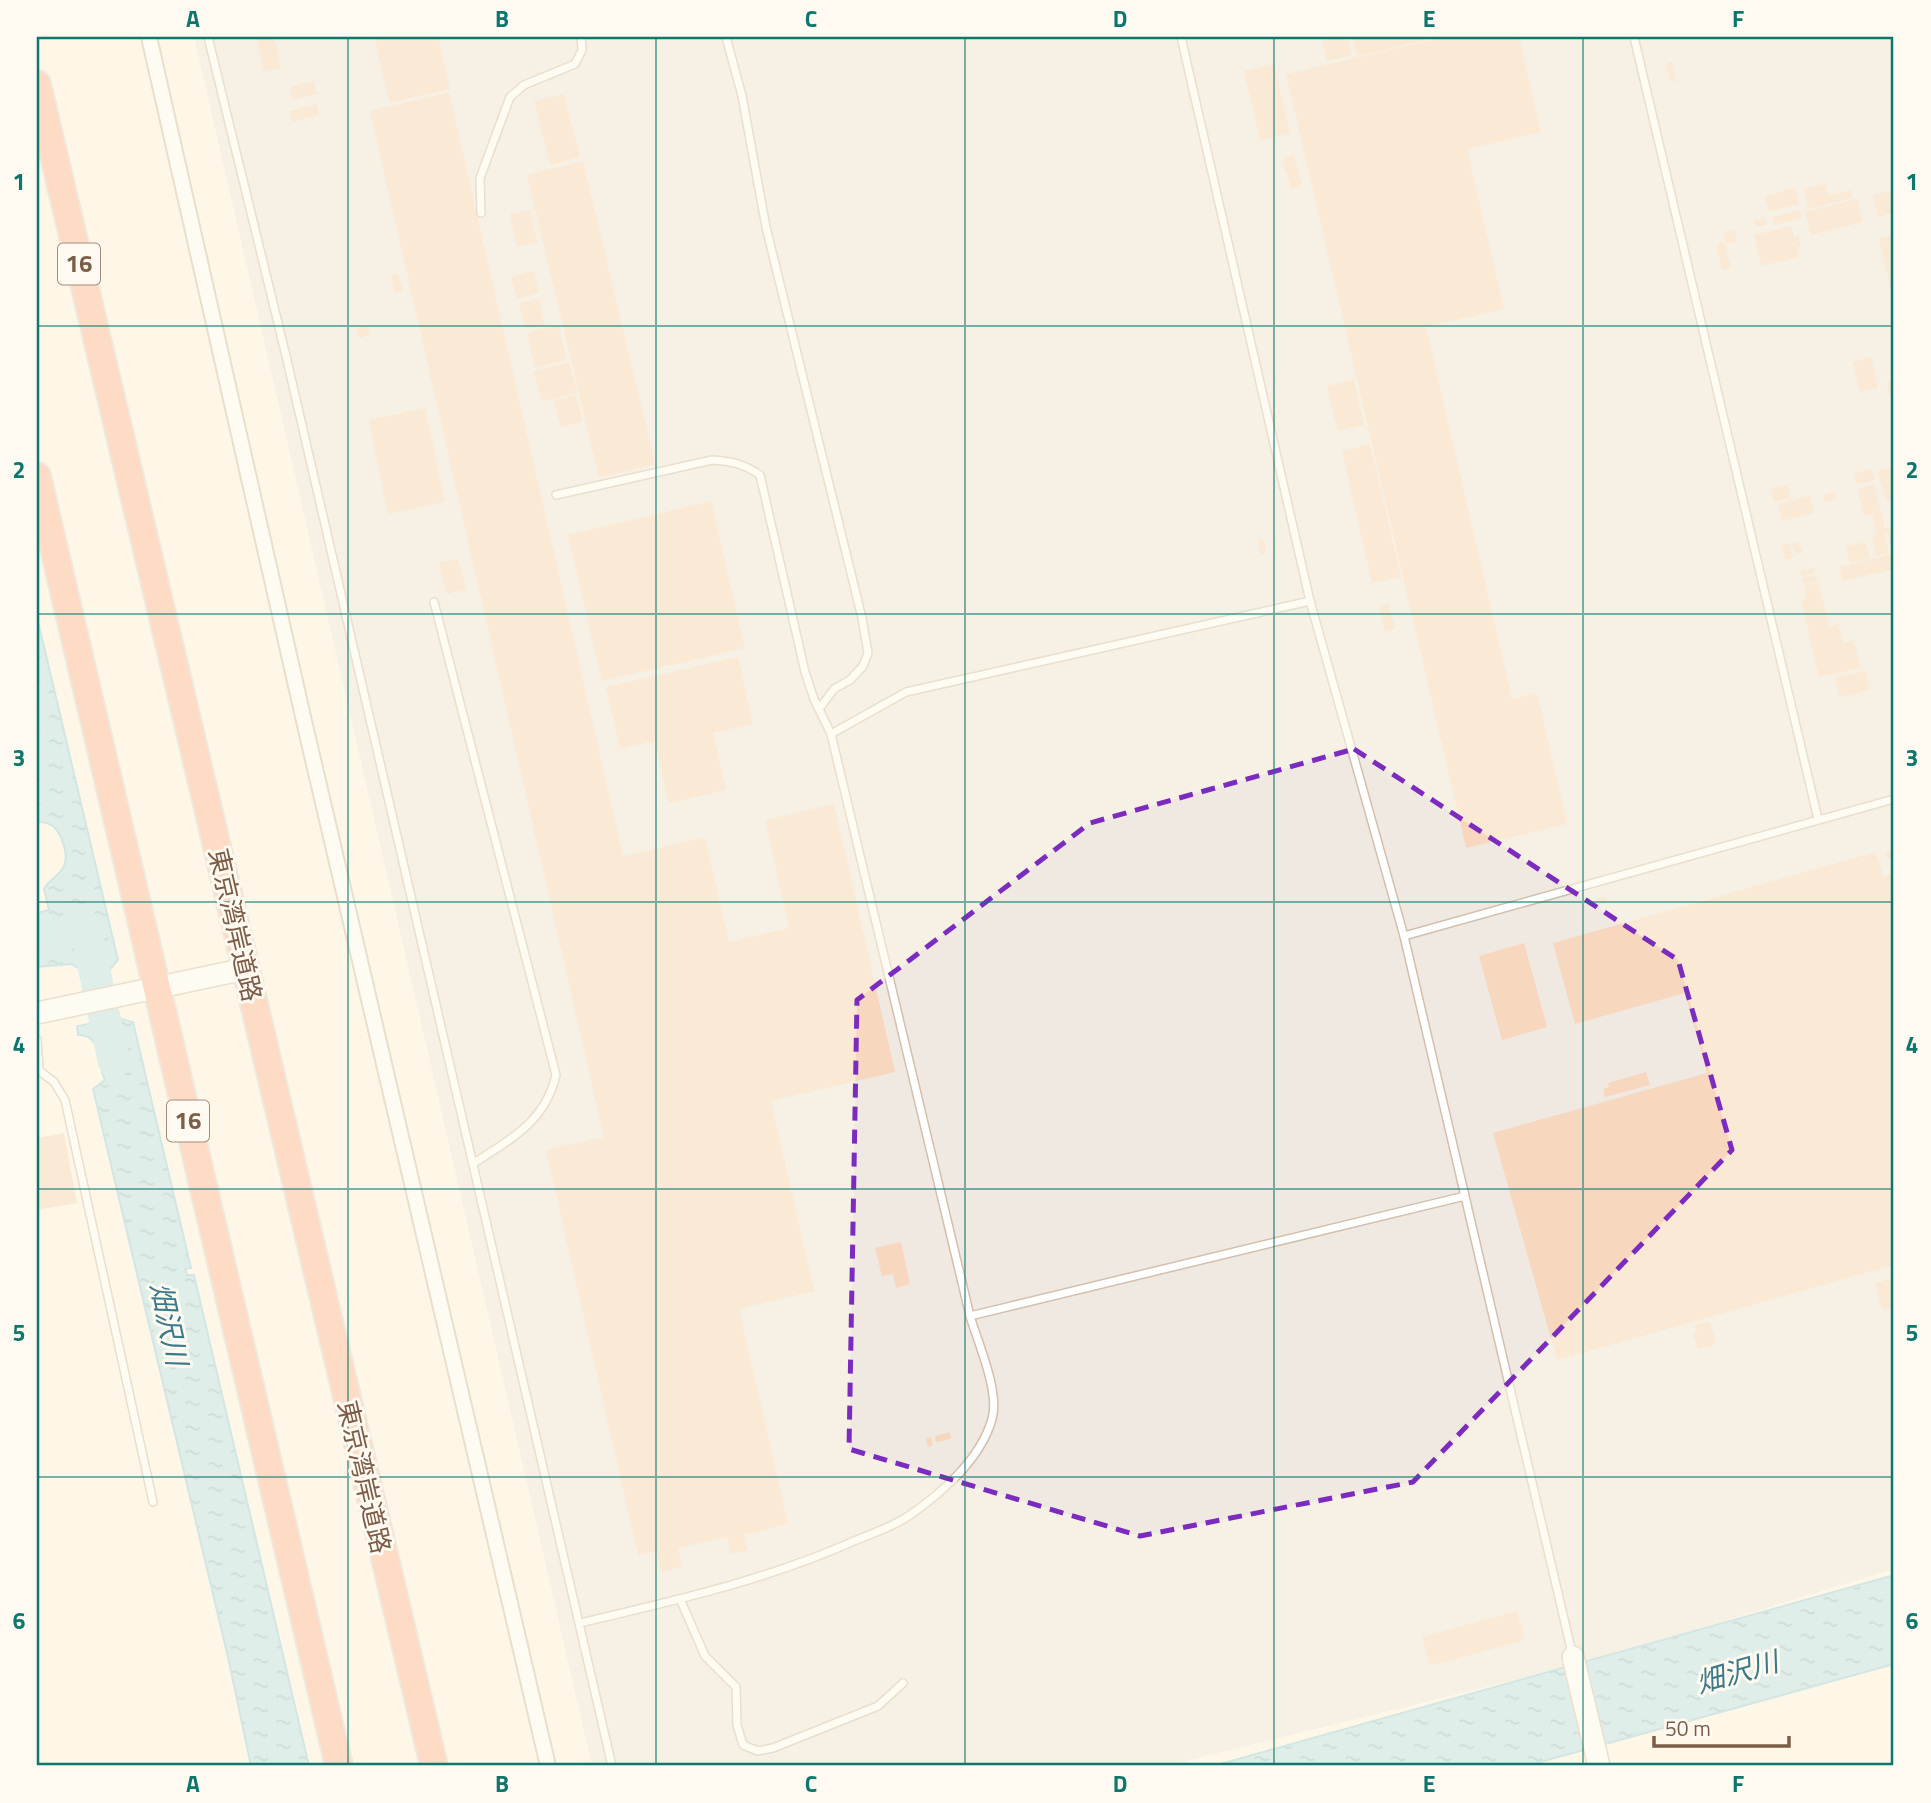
<svg xmlns="http://www.w3.org/2000/svg" width="1931" height="1803" font-family="'Titillium Web','Noto Sans JP',sans-serif">
<style>
.industrial{fill:#efe9e2}
.water{fill:url(#water-ripples);stroke:#9fd1de;stroke-width:2}
.pier{fill:#fef7e8}
.lines{fill:none;stroke-linecap:round;stroke-linejoin:round}
.river{stroke:#bae2eb;stroke-width:32}
.building{fill:#f7d7bd}
.lane-casing{stroke:#d3bfac;stroke-width:10}
.street-casing{stroke:#d3bfac;stroke-width:18}
.secondary-casing{stroke:#d8c1ab;stroke-width:24}
.highway-casing{stroke:#ddd5cf;stroke-width:30}
.lane{stroke:#fff;stroke-width:7}
.street{stroke:#fff;stroke-width:14}
.secondary{stroke:#fff;stroke-width:21}
.highway{stroke:#feb89a;stroke-width:26}
.marked{fill:none;stroke:#7b2cbf;stroke-width:5;stroke-dasharray:14 9;stroke-linejoin:round}
.grid{fill:none;stroke:#0f766e;stroke-width:2;stroke-opacity:0.55}
.labels{text-anchor:middle;stroke-width:6;stroke-linejoin:round;paint-order:stroke}
.shield{fill:#fffaf1;stroke:#a38c7b;stroke-width:2}
.shield-label{font-size:24px;font-weight:bold;fill:#7c5d48}
.street-label{font-size:26px;fill:#7c5d48;stroke:#fffaf1}
.water-label{font-size:28px;font-style:italic;fill:#3c7a8a;stroke:#fffaf1}
.neatline{fill:none;stroke:#0f766e;stroke-width:2.5}
.grid-label{font-size:23px;text-anchor:middle;font-weight:bold;fill:#0f766e}
</style>
<defs>
<pattern id="water-ripples" width="26" height="14" patternUnits="userSpaceOnUse" patternTransform="scale(1.75)"><rect width="26" height="14" fill="#bae2eb"/><path d="M2 4q2-2 4 0t4 0M15 11q2-2 4 0t4 0" fill="none" stroke="#9cbac0"/></pattern>
</defs>
<rect width="100%" height="100%" fill="#fef7e8"/>
<!-- industrial -->
<path class="industrial" d="M 194,37 L 1894,37 L 1894,1569 L 1604,1658 L 1166,1766 L 592,1766 Z"/>
<!-- water -->
<g class="water">
<path d="M 37,617 L 118,960 L 107,973 L 84,978 L 82,971 L 72,964 L 37,967 L 37,913 L 49,910 L 44,889 C 48,880 58,877 63,868 C 70,857 62,834 53,826 C 48,823 43,822 37,821 Z"/>
<path d="M 118,1017 L 133,1022 L 191,1268 L 185,1269 L 187,1275 L 194,1275 L 309,1766 L 251,1766 L 228,1657 L 93,1089 L 105,1080 C 97,1064 103,1034 78,1035 L 77,1026 Z"/>
<path d="M 1894,1575 L 1894,1664 L 1526,1766 L 1213,1766 Z"/>
</g>
<!-- pier -->
<path class="pier" d="M 118,1013 L 136,1022 L 118,1017 L 73,1026 L 76,1023 Z"/>
<g class="lines">
<!-- river -->
<path class="river" d="M 37,935 L 86,931 L 114,1062"/>
</g>
<!-- building -->
<g class="building">
<path d="M 268,37 L 275,37 L 281,68 L 264,71 L 257,39 Z"/>
<path d="M 374,37 L 438,37 L 450,89 L 390,103 Z"/>
<path d="M 1334,37 L 1348,40 L 1352,55 L 1327,61 L 1322,40 Z"/>
<path d="M 1352,37 L 1435,37 L 1435,38 L 1357,56 Z"/>
<path d="M 1445,37 L 1519,37 L 1541,132 L 1467,149 L 1504,309 L 1426,327 L 1512,699 L 1537,693 L 1567,824 L 1466,848 L 1286,74 Z"/>
<path d="M 1672,62 L 1676,81 L 1670,82 L 1666,63 Z"/>
<path d="M 1274,64 L 1290,133 L 1260,140 L 1244,71 Z"/>
<path d="M 313,81 L 317,94 L 293,100 L 290,87 Z"/>
<path d="M 449,92 L 623,856 L 705,837 L 729,942 L 789,928 L 765,820 L 834,804 L 895,1072 L 771,1101 L 814,1291 L 739,1309 L 788,1524 L 744,1535 L 748,1550 L 731,1554 L 727,1537 L 678,1548 L 682,1567 L 661,1572 L 656,1551 L 638,1555 L 546,1150 L 604,1137 L 370,111 Z"/>
<path d="M 564,94 L 580,157 L 550,165 L 534,101 Z"/>
<path d="M 317,104 L 319,115 L 292,122 L 289,111 Z"/>
<path d="M 1294,155 L 1302,186 L 1291,189 L 1282,158 Z"/>
<path d="M 583,161 L 655,464 L 599,478 L 527,175 Z"/>
<path d="M 1825,184 L 1828,196 L 1851,190 L 1853,198 L 1808,209 L 1803,189 Z"/>
<path d="M 1795,188 L 1799,204 L 1769,211 L 1765,196 Z"/>
<path d="M 1894,190 L 1894,218 L 1892,213 L 1878,217 L 1873,195 Z"/>
<path d="M 1857,199 L 1863,222 L 1811,235 L 1805,212 Z"/>
<path d="M 530,210 L 537,242 L 517,247 L 510,214 Z"/>
<path d="M 1800,210 L 1802,218 L 1774,225 L 1772,217 Z"/>
<path d="M 1765,217 L 1767,225 L 1755,227 L 1754,220 Z"/>
<path d="M 1792,226 L 1794,237 L 1799,236 L 1801,246 L 1797,247 L 1799,257 L 1761,266 L 1754,235 Z"/>
<path d="M 1734,230 L 1737,241 L 1726,243 L 1723,233 Z"/>
<path d="M 1894,235 L 1894,299 L 1893,299 L 1879,239 Z"/>
<path d="M 1724,242 L 1731,268 L 1722,270 L 1716,244 Z"/>
<path d="M 533,271 L 539,293 L 517,299 L 511,277 Z"/>
<path d="M 398,273 L 403,291 L 395,293 L 391,275 Z"/>
<path d="M 539,299 L 544,325 L 525,329 L 519,303 Z"/>
<path d="M 368,325 L 370,335 L 359,338 L 356,328 Z"/>
<path d="M 558,325 L 567,360 L 535,368 L 527,333 Z"/>
<path d="M 1871,357 L 1878,388 L 1860,392 L 1853,362 Z"/>
<path d="M 569,362 L 577,393 L 542,402 L 533,371 Z"/>
<path d="M 1354,380 L 1364,425 L 1338,431 L 1327,386 Z"/>
<path d="M 1894,381 L 1894,394 L 1889,395 L 1887,383 Z"/>
<path d="M 576,395 L 583,422 L 561,427 L 554,401 Z"/>
<path d="M 425,408 L 445,502 L 388,514 L 369,420 Z"/>
<path d="M 1370,444 L 1401,577 L 1372,583 L 1342,451 Z"/>
<path d="M 1894,467 L 1894,499 L 1886,501 L 1878,471 Z"/>
<path d="M 1872,469 L 1875,480 L 1857,484 L 1854,473 Z"/>
<path d="M 1874,483 L 1885,528 L 1892,526 L 1894,538 L 1894,552 L 1892,552 L 1887,531 L 1884,532 L 1889,553 L 1876,556 L 1872,536 L 1877,535 L 1872,514 L 1864,516 L 1858,490 Z"/>
<path d="M 1787,485 L 1790,498 L 1774,502 L 1771,489 Z"/>
<path d="M 1835,492 L 1836,499 L 1825,502 L 1823,495 Z"/>
<path d="M 1810,496 L 1814,513 L 1782,521 L 1778,504 Z"/>
<path d="M 711,501 L 745,648 L 602,681 L 568,535 Z"/>
<path d="M 1264,539 L 1266,553 L 1260,554 L 1258,540 Z"/>
<path d="M 1799,542 L 1802,553 L 1795,554 L 1792,544 Z"/>
<path d="M 1866,542 L 1870,558 L 1850,563 L 1846,546 Z"/>
<path d="M 1789,543 L 1793,558 L 1786,560 L 1782,545 Z"/>
<path d="M 1893,554 L 1894,569 L 1843,581 L 1840,567 Z"/>
<path d="M 458,558 L 466,589 L 447,594 L 439,563 Z"/>
<path d="M 1814,567 L 1815,573 L 1801,576 L 1800,571 Z"/>
<path d="M 1815,575 L 1817,581 L 1803,584 L 1802,578 Z"/>
<path d="M 1818,582 L 1830,627 L 1838,624 L 1843,643 L 1854,640 L 1860,668 L 1819,677 L 1801,600 L 1807,598 L 1804,586 Z"/>
<path d="M 1389,604 L 1395,629 L 1385,632 L 1379,606 Z"/>
<path d="M 738,657 L 753,724 L 713,733 L 726,790 L 669,803 L 654,741 L 620,749 L 606,687 Z"/>
<path d="M 1865,671 L 1870,690 L 1839,697 L 1835,678 Z"/>
<path d="M 1894,850 L 1894,857 L 1887,859 L 1886,852 Z"/>
<path d="M 1876,852 L 1883,876 L 1894,873 L 1894,1265 L 1557,1360 L 1493,1133 L 1707,1073 L 1685,993 L 1575,1024 L 1553,943 Z"/>
<path d="M 1605,896 L 1607,903 L 1598,905 L 1596,899 Z"/>
<path d="M 1524,943 L 1547,1027 L 1502,1040 L 1479,956 Z"/>
<path d="M 1646,1072 L 1650,1085 L 1605,1097 L 1603,1089 L 1609,1087 L 1608,1083 Z"/>
<path d="M 64,1133 L 77,1203 L 37,1210 L 37,1138 Z"/>
<path d="M 901,1242 L 910,1284 L 896,1288 L 893,1274 L 882,1276 L 875,1248 Z"/>
<path d="M 1894,1278 L 1894,1307 L 1882,1310 L 1875,1283 Z"/>
<path d="M 1710,1321 L 1716,1344 L 1698,1349 L 1693,1334 L 1697,1333 L 1695,1325 Z"/>
<path d="M 950,1432 L 951,1439 L 936,1442 L 935,1436 Z"/>
<path d="M 931,1437 L 933,1445 L 928,1447 L 926,1438 Z"/>
<path d="M 1517,1611 L 1525,1640 L 1430,1666 L 1422,1637 Z"/>
</g>
<g class="lines">
<defs>
<g id="lane">
<path d="M 208,37 L 286,356 L 612,1766"/>
<path d="M 726,37 L 742,96 L 766,227 L 862,618 L 868,653 L 863,666 L 850,680 L 834,689 L 819,709"/>
<path d="M 1181,37 L 1310,601 L 1404,936 L 1572,1653"/>
<path d="M 1634,37 L 1818,819"/>
<path d="M 481,213 L 480,178 L 510,97 L 524,85 L 575,64 L 582,50 L 581,37"/>
<path d="M 556,495 L 712,460 C 731,461 744,464 760,475 L 805,672 L 814,699 L 831,734 L 970,1316 C 978,1343 1000,1392 992,1419 C 981,1459 941,1494 907,1517 C 892,1527 871,1534 854,1541 C 767,1580 673,1601 580,1623"/>
<path d="M 434,602 L 556,1075 C 545,1122 511,1139 474,1163"/>
<path d="M 831,734 L 906,692 L 1310,601"/>
<path d="M 1404,936 L 1894,799"/>
<path d="M 37,1039 L 39,1070"/>
<path d="M 37,1069 L 54,1082 L 65,1100 L 153,1502"/>
<path d="M 970,1316 L 1465,1196"/>
<path d="M 680,1599 L 705,1656 L 736,1687 L 737,1725 L 743,1745 L 758,1751 L 773,1748 L 878,1706 L 903,1683"/>
</g>
<path id="street" d="M 149,37 L 304,721 L 548,1766"/>
<g id="secondary">
<path d="M 37,1013 L 245,969"/>
<path d="M 1573,1657 L 1599,1766"/>
</g>
<g id="highway">
<path d="M 37,84 L 434,1766"/>
<path d="M 37,476 L 339,1766"/>
</g>
</defs>
<!-- lane casing -->
<use href="#lane" class="lane-casing"/>
<!-- street casing -->
<use href="#street" class="street-casing"/>
<!-- secondary casing -->
<use href="#secondary" class="secondary-casing"/>
<!-- highway casing -->
<use href="#highway" class="highway-casing"/>
<!-- lane -->
<use href="#lane" class="lane"/>
<!-- street -->
<use href="#street" class="street"/>
<!-- secondary -->
<use href="#secondary" class="secondary"/>
<!-- highway -->
<use href="#highway" class="highway"/>
</g>
<!-- marked area -->
<path d="M0 0H1931V1803H0ZM 1354,749 L 1678,960 L 1732,1150 L 1413,1482 L 1140,1536 L 849,1449 L 857,1000 L 1090,823 Z" fill="#fef7e8" fill-opacity=".55" fill-rule="evenodd"/>
<path class="marked" d="M 1354,749 L 1678,960 L 1732,1150 L 1413,1482 L 1140,1536 L 849,1449 L 857,1000 L 1090,823 Z"/>
<!-- grid -->
<path class="grid" d="M 348,37 L 348,1766M 656,37 L 656,1766M 965,37 L 965,1766M 1274,37 L 1274,1766M 1583,37 L 1583,1766M 37,326 L 1894,326M 37,614 L 1894,614M 37,902 L 1894,902M 37,1189 L 1894,1189M 37,1477 L 1894,1477"/>
<g class="labels">
<!-- shield labels -->
<g class="shield">
<rect x="58" y="243.5" width="42" height="41" rx="5"/>
<rect x="167" y="1100.5" width="42" height="41" rx="5"/>
</g>
<g class="shield-label">
<text x="79" y="272">16</text>
<text x="188" y="1129">16</text>
</g>
<!-- street labels -->
<g class="street-label">
<text transform="translate(235 925) rotate(77)" y="9">東京湾岸道路</text>
<text transform="translate(364 1477) rotate(77)" y="9">東京湾岸道路</text>
</g>
<!-- water labels -->
<g class="water-label">
<text transform="translate(169 1324) rotate(78)" y="10">畑沢川</text>
<text transform="translate(1737 1672) rotate(-16)" y="10">畑沢川</text>
</g>
</g>
<!-- border -->
<rect width="1931" height="1803" fill="none" stroke="#fffaf1" stroke-width="77"/>
<!-- scale -->
<path d="M1654 1736v10h135v-10" fill="none" stroke="#7c5d48" stroke-width="3.5"/>
<text x="1665" y="1736" font-size="21" fill="#7c5d48" stroke="#fffaf1" stroke-width="5" paint-order="stroke">50 m</text>
<rect x="38" y="38" width="1854" height="1726" class="neatline"/>
<g class="grid-label">
<text x="193" y="27">A</text>
<text x="502" y="27">B</text>
<text x="811" y="27">C</text>
<text x="1120" y="27">D</text>
<text x="1429" y="27">E</text>
<text x="1738" y="27">F</text>
<text x="19" y="190">1</text>
<text x="1912" y="190">1</text>
<text x="19" y="478">2</text>
<text x="1912" y="478">2</text>
<text x="19" y="766">3</text>
<text x="1912" y="766">3</text>
<text x="19" y="1053">4</text>
<text x="1912" y="1053">4</text>
<text x="19" y="1341">5</text>
<text x="1912" y="1341">5</text>
<text x="19" y="1629">6</text>
<text x="1912" y="1629">6</text>
<text x="193" y="1792">A</text>
<text x="502" y="1792">B</text>
<text x="811" y="1792">C</text>
<text x="1120" y="1792">D</text>
<text x="1429" y="1792">E</text>
<text x="1738" y="1792">F</text>
</g>
</svg>
